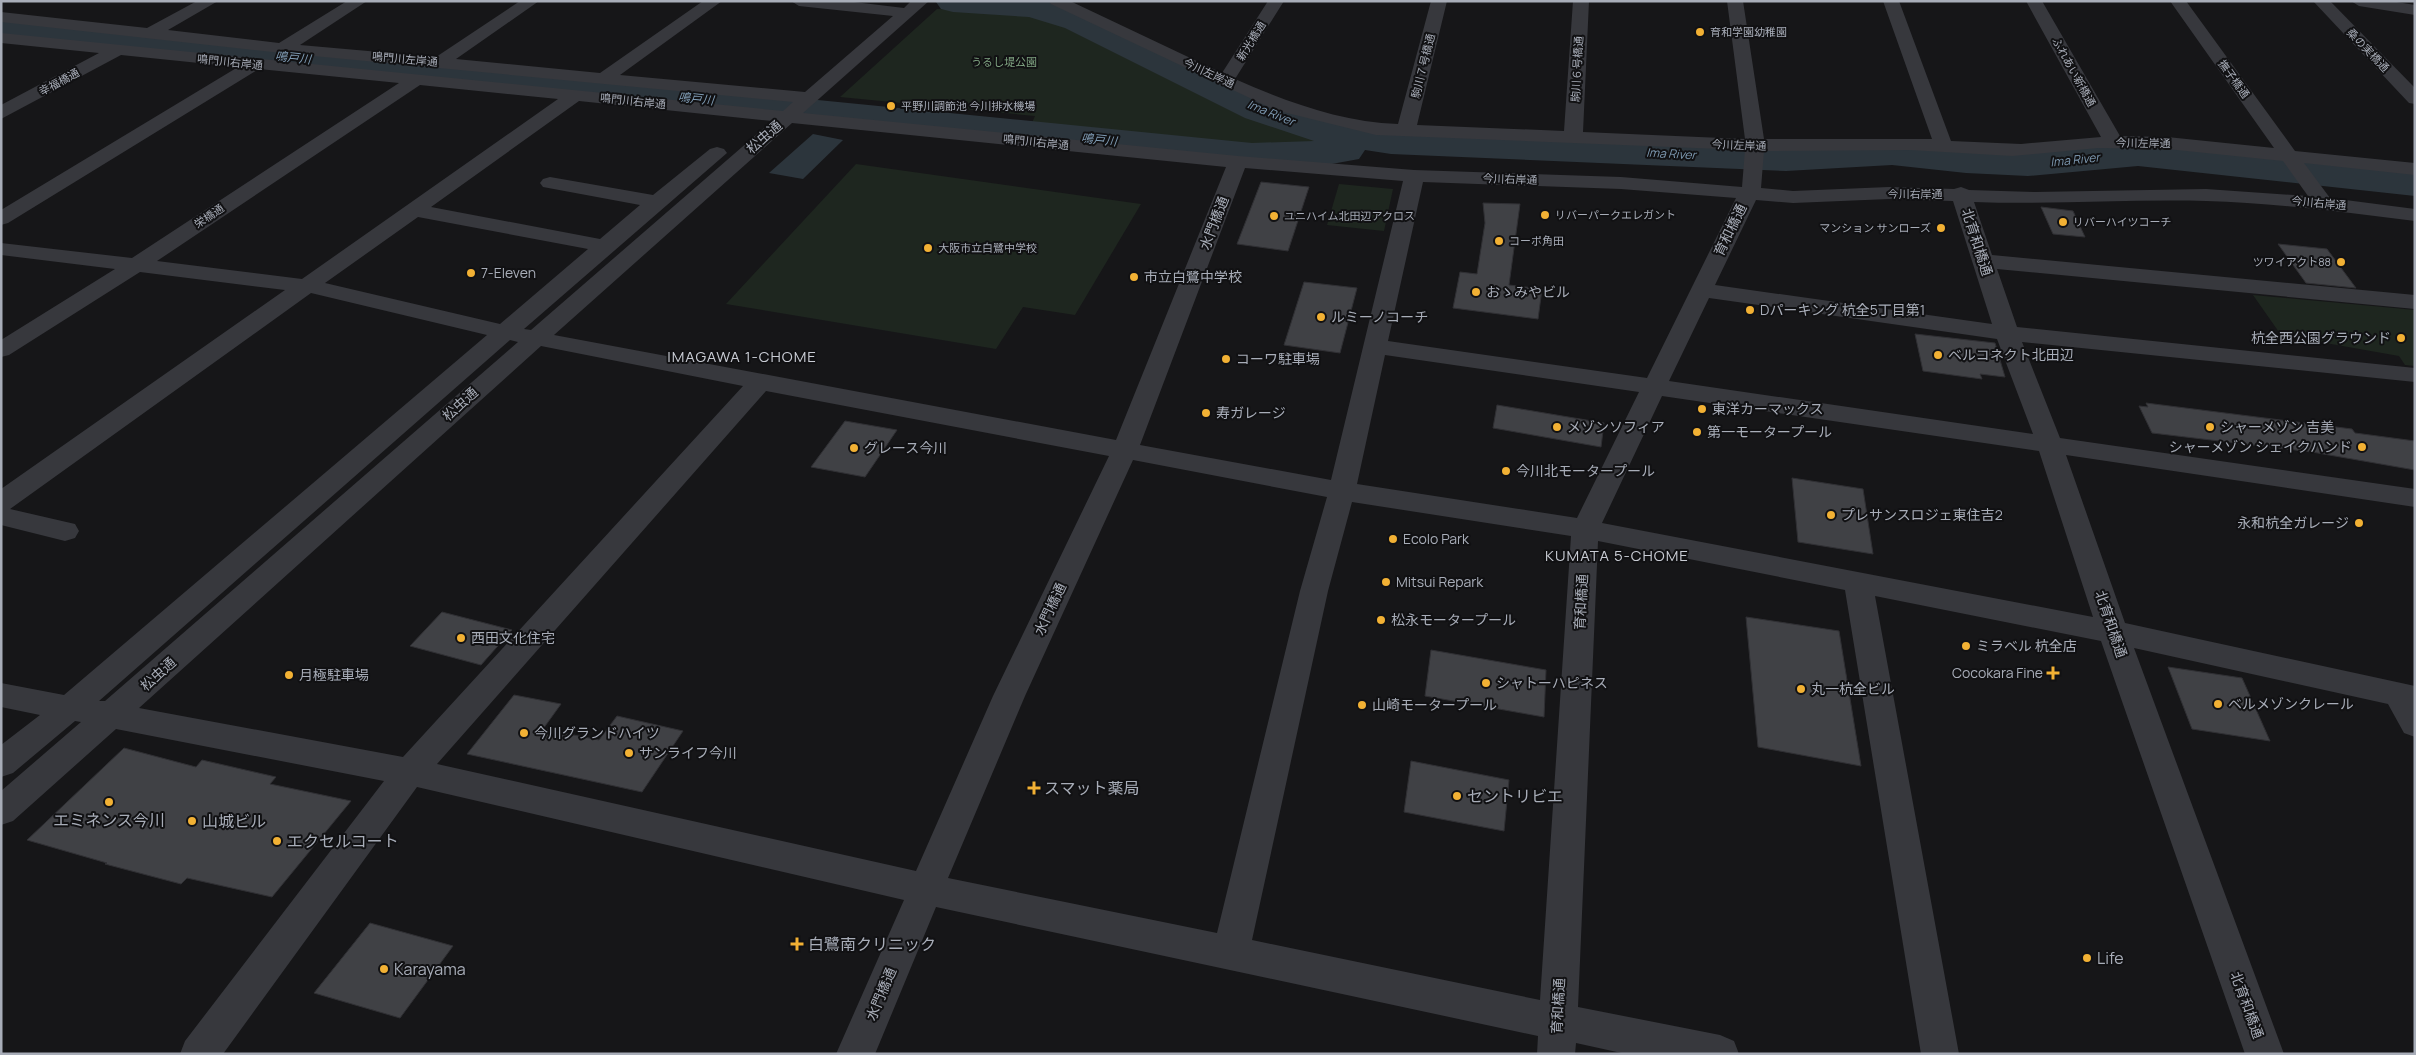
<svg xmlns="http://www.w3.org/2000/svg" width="2416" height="1055" font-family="Manrope,'Noto Sans JP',sans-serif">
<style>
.green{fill:#1e261f}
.water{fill:#2c353c}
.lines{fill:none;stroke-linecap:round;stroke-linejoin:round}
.river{fill:#2c353c;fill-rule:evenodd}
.building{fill:#404145;stroke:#303034}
.minor{fill:#37383d;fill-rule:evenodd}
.poi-dot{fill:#f2b134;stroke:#111113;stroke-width:2}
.labels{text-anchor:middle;stroke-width:4;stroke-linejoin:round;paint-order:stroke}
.far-poi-label{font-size:11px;fill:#a8adb8;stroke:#111113;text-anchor:start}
.far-street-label{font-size:11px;fill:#a8adb8;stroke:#111113}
.far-park-label{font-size:11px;fill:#7fa381;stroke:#111113}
.far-water-label{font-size:12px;font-style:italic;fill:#7f9bb3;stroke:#111113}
.street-label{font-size:14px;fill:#a8adb8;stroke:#111113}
.poi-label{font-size:14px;fill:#a8adb8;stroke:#111113;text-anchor:start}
.neighbourhood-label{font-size:15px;letter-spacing:1px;fill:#c9ccd4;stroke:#111113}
.near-poi-label{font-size:16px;fill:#a8adb8;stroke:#111113;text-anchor:start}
</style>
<rect width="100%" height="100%" fill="#161618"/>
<!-- green -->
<g class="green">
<path d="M 937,9 L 1015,12 L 1049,19 L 1256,117 L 1298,133 L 1348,144 L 1296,149 L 1255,147 L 1031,125 L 1035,116 L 840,97 Z"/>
<path d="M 856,164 L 1141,204 L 1075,315 L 1023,307 L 996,349 L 726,304 Z"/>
<path d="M 1339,184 L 1393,189 L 1384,231 L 1327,225 Z"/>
<path d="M 2253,295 L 2415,310 L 2415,366 L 2405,365 L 2399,356 L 2281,335 Z"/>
</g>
<!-- water -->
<path class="water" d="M 813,134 L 843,140 L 803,179 L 769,173 Z"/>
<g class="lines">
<!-- river -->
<path class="river" d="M 1049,1 L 1089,14 L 1273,102 L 1321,118 L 1391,130 L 1786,147 L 1892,141 L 1966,149 L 2028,152 L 2138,142 L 2415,170 L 2415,196 L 2138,166 L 2028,176 L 1966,173 L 1892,165 L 1786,171 L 1391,154 L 1365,150 L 1359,159 L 1326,165 L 1252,167 L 1,40 L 1,19 L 1252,143 L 1314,141 L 1245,118 L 1065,28 L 1029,17 L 953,12 L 941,9 L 936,2 Z"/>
</g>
<!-- building -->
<g class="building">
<path d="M 1261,182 L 1309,187 L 1288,251 L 1237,244 Z"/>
<path d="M 1483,203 L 1520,204 L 1509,285 L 1542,289 L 1538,319 L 1453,308 L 1460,272 L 1477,274 L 1485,223 Z"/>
<path d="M 2041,207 L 2073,211 L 2085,237 L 2053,234 Z"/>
<path d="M 2278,244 L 2327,249 L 2356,288 L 2306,283 Z"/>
<path d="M 1304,282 L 1357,288 L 1340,353 L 1284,345 Z"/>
<path d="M 1915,334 L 1995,343 L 2005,377 L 1980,374 L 1982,379 L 1923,371 Z"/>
<path d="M 2146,403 L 2352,429 L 2355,433 L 2415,441 L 2415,470 L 2312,452 L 2152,433 L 2139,406 L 2148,407 Z"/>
<path d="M 1497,405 L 1604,423 L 1601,447 L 1493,428 Z"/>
<path d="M 845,421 L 897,430 L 865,477 L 811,467 Z"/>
<path d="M 1792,478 L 1863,489 L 1873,554 L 1798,542 Z"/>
<path d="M 442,612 L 512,630 L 481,665 L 410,646 Z"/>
<path d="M 1746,617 L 1839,631 L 1861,766 L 1758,747 Z"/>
<path d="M 1431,650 L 1546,670 L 1544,717 L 1425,696 Z"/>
<path d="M 2168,667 L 2242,678 L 2270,741 L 2192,729 Z"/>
<path d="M 514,695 L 561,704 L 543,729 L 599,740 L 617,716 L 683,731 L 642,792 L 467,754 Z"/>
<path d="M 124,748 L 196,767 L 202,760 L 276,777 L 270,784 L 351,801 L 272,897 L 187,878 L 181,884 L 105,864 L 107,863 L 27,840 Z"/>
<path d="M 1411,761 L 1509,780 L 1504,831 L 1404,812 Z"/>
<path d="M 370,923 L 453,946 L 400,1018 L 314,993 Z"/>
</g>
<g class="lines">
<!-- minor -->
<g class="minor">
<path d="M 197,1 L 218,1 L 168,30 L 279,43 L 347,1 L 367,1 L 300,45 L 436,57 L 520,1 L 539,1 L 456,59 L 600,73 L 703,1 L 722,1 L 620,75 L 805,92 L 893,16 L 799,6 L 791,1 L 846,1 L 904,8 L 911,1 L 929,1 L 803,113 L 1238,156 L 1414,170 L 1621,177 L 1742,187 L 1745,150 L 1376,135 L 1275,110 L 1051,4 L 1049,1 L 1070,1 L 1222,73 L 1268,1 L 1284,1 L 1235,79 C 1287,102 1341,122 1398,124 L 1431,1 L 1447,1 L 1417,125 L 1564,131 L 1573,1 L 1589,1 L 1583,132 L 1745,139 L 1727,1 L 1743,1 L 1764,139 L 1932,139 L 1883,1 L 1899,1 L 1951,141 L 2021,144 L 2101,137 L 2026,1 L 2042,1 L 2120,136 L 2167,137 L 2274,148 L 2170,1 L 2186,1 L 2295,151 L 2415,163 L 2415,175 L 2304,163 L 2330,198 L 2415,209 L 2415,221 C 2346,212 2276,203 2206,201 C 2129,199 2052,205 1974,202 L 1992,255 L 2415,295 L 2415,309 L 1997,269 L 2017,327 L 2415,368 L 2415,382 L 2022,342 L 2060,438 L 2415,489 L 2415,507 L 2066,455 L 2125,623 L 2415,686 L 2415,737 L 2404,733 L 2388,704 L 2134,648 L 2284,1054 L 2245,1054 L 2101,641 L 1875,596 L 1959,1054 L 1921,1054 L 1845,590 L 1598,541 L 1578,1007 L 1720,1035 L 1734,1041 L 1739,1054 L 1626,1054 L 1576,1043 L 1575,1054 L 1537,1054 L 1538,1036 L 936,907 L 875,1054 L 836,1054 L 904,900 L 417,787 L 223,1054 L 180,1054 L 185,1041 L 384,781 L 116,729 L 13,821 L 1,825 L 1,791 L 81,722 L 75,721 L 13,773 L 1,777 L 1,745 L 40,715 L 1,707 L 1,683 L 64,695 L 487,335 L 311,293 L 10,509 L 75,524 L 79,531 L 75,538 L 65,541 L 1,525 L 1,489 L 285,290 L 140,272 L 9,355 L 1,357 L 1,340 L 115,269 L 1,255 L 1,243 L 132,258 L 399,83 L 259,69 L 8,223 L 1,225 L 1,210 L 238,67 L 121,55 L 1,119 L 1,105 L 99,53 L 1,43 L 1,33 L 783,111 L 793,102 L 282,53 L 1,22 L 1,12 L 147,28 ZM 420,85 L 558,99 L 302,279 L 157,261 ZM 579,101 L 772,121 L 531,330 L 524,329 L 727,153 L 724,149 L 717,147 L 710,149 L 653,195 L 550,177 L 543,179 L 540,183 L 543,187 L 640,205 L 600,239 L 431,207 ZM 792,123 L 1226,167 L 1116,440 L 554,335 ZM 2098,148 L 2167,149 L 2283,161 L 2308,196 L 2206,189 L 2035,192 L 1969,190 L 1961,187 L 1954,189 L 1889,187 L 1793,191 L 1761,188 L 1764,151 L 1910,150 L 2012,156 ZM 1245,168 L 1403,181 L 1331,480 L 1140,445 ZM 1423,182 L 1621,189 L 1736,198 L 1647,378 L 1388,341 ZM 1889,199 L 1953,201 L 1992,324 L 1715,285 L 1756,200 L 1793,203 ZM 418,217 L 588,249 L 500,324 L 325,283 ZM 1709,298 L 1997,339 L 2033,434 L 1669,381 ZM 510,340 L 518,342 L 105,701 L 99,701 ZM 541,346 L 743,386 L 403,757 L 139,708 ZM 1385,355 L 1639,392 L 1577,518 L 1357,484 ZM 766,391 L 1109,456 L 993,696 L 916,871 L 437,764 ZM 1662,396 L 2039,451 L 2093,617 L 1602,523 ZM 1133,460 L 1327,497 L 1300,591 L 1217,933 L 948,878 L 1025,696 ZM 1352,502 L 1571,536 L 1540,1000 L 1252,940 L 1328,591 Z"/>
<path d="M 2313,1 L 2330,1 L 2415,88 L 2415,104 L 2409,103 Z"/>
<path d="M 2351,1 L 2391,1 L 2415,5 L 2415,15 L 2359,6 Z"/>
</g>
</g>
<!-- markers -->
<g class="poi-dot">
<circle cx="1700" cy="32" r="5"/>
<circle cx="891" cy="106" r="5"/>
<circle cx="1545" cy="215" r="5"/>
<circle cx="1274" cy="216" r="5"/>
<circle cx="2063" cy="222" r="5"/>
<circle cx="1941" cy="228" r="5"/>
<circle cx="1499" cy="241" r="5"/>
<circle cx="928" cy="248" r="5"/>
<circle cx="2341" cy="262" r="5"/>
<circle cx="471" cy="273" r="5"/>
<circle cx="1134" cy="277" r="5"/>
<circle cx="1476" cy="292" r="5"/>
<circle cx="1750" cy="310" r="5"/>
<circle cx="1321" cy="317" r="5"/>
<circle cx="2401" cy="338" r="5"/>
<circle cx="1938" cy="355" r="5"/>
<circle cx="1226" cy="359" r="5"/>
<circle cx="1702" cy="409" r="5"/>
<circle cx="1206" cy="413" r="5"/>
<circle cx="1557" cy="427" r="5"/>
<circle cx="2210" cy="427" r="5"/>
<circle cx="1697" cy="432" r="5"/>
<circle cx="2362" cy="447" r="5"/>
<circle cx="854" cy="448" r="5"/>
<circle cx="1506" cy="471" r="5"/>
<circle cx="1831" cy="515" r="5"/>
<circle cx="2359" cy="523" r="5"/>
<circle cx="1393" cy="539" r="5"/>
<circle cx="1386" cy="582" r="5"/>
<circle cx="1381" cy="620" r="5"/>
<circle cx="461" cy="638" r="5"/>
<circle cx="1966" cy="646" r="5"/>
<path d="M2050.5 665.5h5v5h5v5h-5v5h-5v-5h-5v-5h5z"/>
<circle cx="289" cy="675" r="5"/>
<circle cx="1486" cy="683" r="5"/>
<circle cx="1801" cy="689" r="5"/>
<circle cx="2218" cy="704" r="5"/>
<circle cx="1362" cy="705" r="5"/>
<circle cx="524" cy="733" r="5"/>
<circle cx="629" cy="753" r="5"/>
<path d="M1031.5 780.5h5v5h5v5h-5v5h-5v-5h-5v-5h5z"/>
<circle cx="1457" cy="796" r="5"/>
<circle cx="109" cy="802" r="5"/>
<circle cx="192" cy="821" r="5"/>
<circle cx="277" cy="841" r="5"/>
<path d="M794.5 936.5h5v5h5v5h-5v5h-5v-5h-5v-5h5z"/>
<circle cx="2087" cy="958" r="5"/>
<circle cx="384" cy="969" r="5"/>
</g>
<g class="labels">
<!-- far-poi labels -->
<g class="far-poi-label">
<text x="1710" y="36">育和学園幼稚園</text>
<text x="901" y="110">平野川調節池 今川排水機場</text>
<text x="1555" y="219">リバーパークエレガント</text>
<text x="1284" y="220">ユニハイム北田辺アクロス</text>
<text x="2073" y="226">リバーハイツコーチ</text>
<text x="1931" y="232" text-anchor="end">マンション サンローズ</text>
<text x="1509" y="245">コーポ角田</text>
<text x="938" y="252">大阪市立白鷺中学校</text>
<text x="2331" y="266" text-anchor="end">ツワイアクト88</text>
</g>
<!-- far-street labels -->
<g class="far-street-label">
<text transform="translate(1251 41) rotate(-58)" y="4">新光橋通</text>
<text transform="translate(2368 50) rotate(46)" y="4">桑の実橋通</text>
<text transform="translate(405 59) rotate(5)" y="4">鳴門川左岸通</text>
<text transform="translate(230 62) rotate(6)" y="4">鳴門川右岸通</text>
<text transform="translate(1423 66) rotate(-76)" y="4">駒川７号橋通</text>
<text transform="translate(1577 69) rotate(-87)" y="4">駒川６号橋通</text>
<text transform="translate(2074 72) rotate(61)" y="4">ふれあい新橋通</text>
<text transform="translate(1209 73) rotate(25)" y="4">今川左岸通</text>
<text transform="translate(2234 79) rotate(54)" y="4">撫子橋通</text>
<text transform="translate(59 82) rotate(-28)" y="4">幸福橋通</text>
<text transform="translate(633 101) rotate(6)" y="4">鳴門川右岸通</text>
<text transform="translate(1036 142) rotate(6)" y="4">鳴門川右岸通</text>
<text transform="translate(2143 143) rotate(1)" y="4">今川左岸通</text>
<text transform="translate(1739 145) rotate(2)" y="4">今川左岸通</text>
<text transform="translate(1510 179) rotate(2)" y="4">今川右岸通</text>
<text x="1915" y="198">今川右岸通</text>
<text transform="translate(2319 203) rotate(5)" y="4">今川右岸通</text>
<text transform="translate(209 216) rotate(-34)" y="4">栄橋通</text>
</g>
<!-- far-park labels -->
<g class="far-park-label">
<text x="1004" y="66">うるし堤公園</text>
</g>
<!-- far-water labels -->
<g class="far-water-label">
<text transform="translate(293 58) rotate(6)" y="4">鳴戸川</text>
<text transform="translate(696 99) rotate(6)" y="4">鳴戸川</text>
<text transform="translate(1271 113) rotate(22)" y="4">Ima River</text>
<text transform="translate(1099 140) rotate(6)" y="4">鳴戸川</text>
<text transform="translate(1671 154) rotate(3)" y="4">Ima River</text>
<text transform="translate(2075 160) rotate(-6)" y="4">Ima River</text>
</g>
<!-- street labels -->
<g class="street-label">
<text transform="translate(764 137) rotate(-41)" y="5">松虫通</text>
<text transform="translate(1214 223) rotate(-69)" y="5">水門橋通</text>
<text transform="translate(1730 230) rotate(-64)" y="5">育和橋通</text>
<text transform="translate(1977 242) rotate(72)" y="5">北育和橋通</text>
<text transform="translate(460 404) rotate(-42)" y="5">松虫通</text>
<text transform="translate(1581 602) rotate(-87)" y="5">育和橋通</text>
<text transform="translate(1050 609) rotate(-65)" y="5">水門橋通</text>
<text transform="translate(2111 624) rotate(71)" y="5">北育和橋通</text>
<text transform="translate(158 674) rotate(-42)" y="5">松虫通</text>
<text transform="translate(881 994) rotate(-67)" y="5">水門橋通</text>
<text transform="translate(2247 1005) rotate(70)" y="5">北育和橋通</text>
<text transform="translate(1558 1006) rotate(-87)" y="5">育和橋通</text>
</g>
<!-- poi labels -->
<g class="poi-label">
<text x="481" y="278">7-Eleven</text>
<text x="1144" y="282">市立白鷺中学校</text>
<text x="1486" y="297">おゝみやビル</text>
<text x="1760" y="315">Dパーキング 杭全5丁目第1</text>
<text x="1331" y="322">ルミーノコーチ</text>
<text x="2391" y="343" text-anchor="end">杭全西公園グラウンド</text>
<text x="1948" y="360">ベルコネクト北田辺</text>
<text x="1236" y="364">コーワ駐車場</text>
<text x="1712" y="414">東洋カーマックス</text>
<text x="1216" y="418">寿ガレージ</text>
<text x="1567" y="432">メゾンソフィア</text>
<text x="2220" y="432">シャーメゾン 吉美</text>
<text x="1707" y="437">第一モータープール</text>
<text x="2352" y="452" text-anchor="end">シャーメゾン シェイクハンド</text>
<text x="864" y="453">グレース今川</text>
<text x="1516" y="476">今川北モータープール</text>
<text x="1841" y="520">プレサンスロジェ東住吉2</text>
<text x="2349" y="528" text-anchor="end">永和杭全ガレージ</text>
<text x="1403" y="544">Ecolo Park</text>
<text x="1396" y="587">Mitsui Repark</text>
<text x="1391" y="625">松永モータープール</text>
<text x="471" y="643">西田文化住宅</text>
<text x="1976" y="651">ミラベル 杭全店</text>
<text x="2043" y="678" text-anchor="end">Cocokara Fine</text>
<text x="299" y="680">月極駐車場</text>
<text x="1496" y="688">シャトーハピネス</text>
<text x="1811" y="694">丸一杭全ビル</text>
<text x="2228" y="709">ベルメゾンクレール</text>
<text x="1372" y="710">山崎モータープール</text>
<text x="534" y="738">今川グランドハイツ</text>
<text x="639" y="758">サンライフ今川</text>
</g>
<!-- neighbourhood labels -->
<g class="neighbourhood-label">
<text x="742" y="362">IMAGAWA 1-CHOME</text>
<text x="1617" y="561">KUMATA 5-CHOME</text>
</g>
<!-- near-poi labels -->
<g class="near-poi-label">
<text x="1044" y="794">スマット薬局</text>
<text x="1467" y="802">セントリビエ</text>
<text x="109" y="826" text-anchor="middle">エミネンス今川</text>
<text x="202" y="827">山城ビル</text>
<text x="287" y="847">エクセルコート</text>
<text x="808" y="950">白鷺南クリニック</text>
<text x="2097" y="964">Life</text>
<text x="394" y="975">Karayama</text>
</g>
</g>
<!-- border -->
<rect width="2416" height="1055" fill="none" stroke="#a8adb8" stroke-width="5"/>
</svg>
